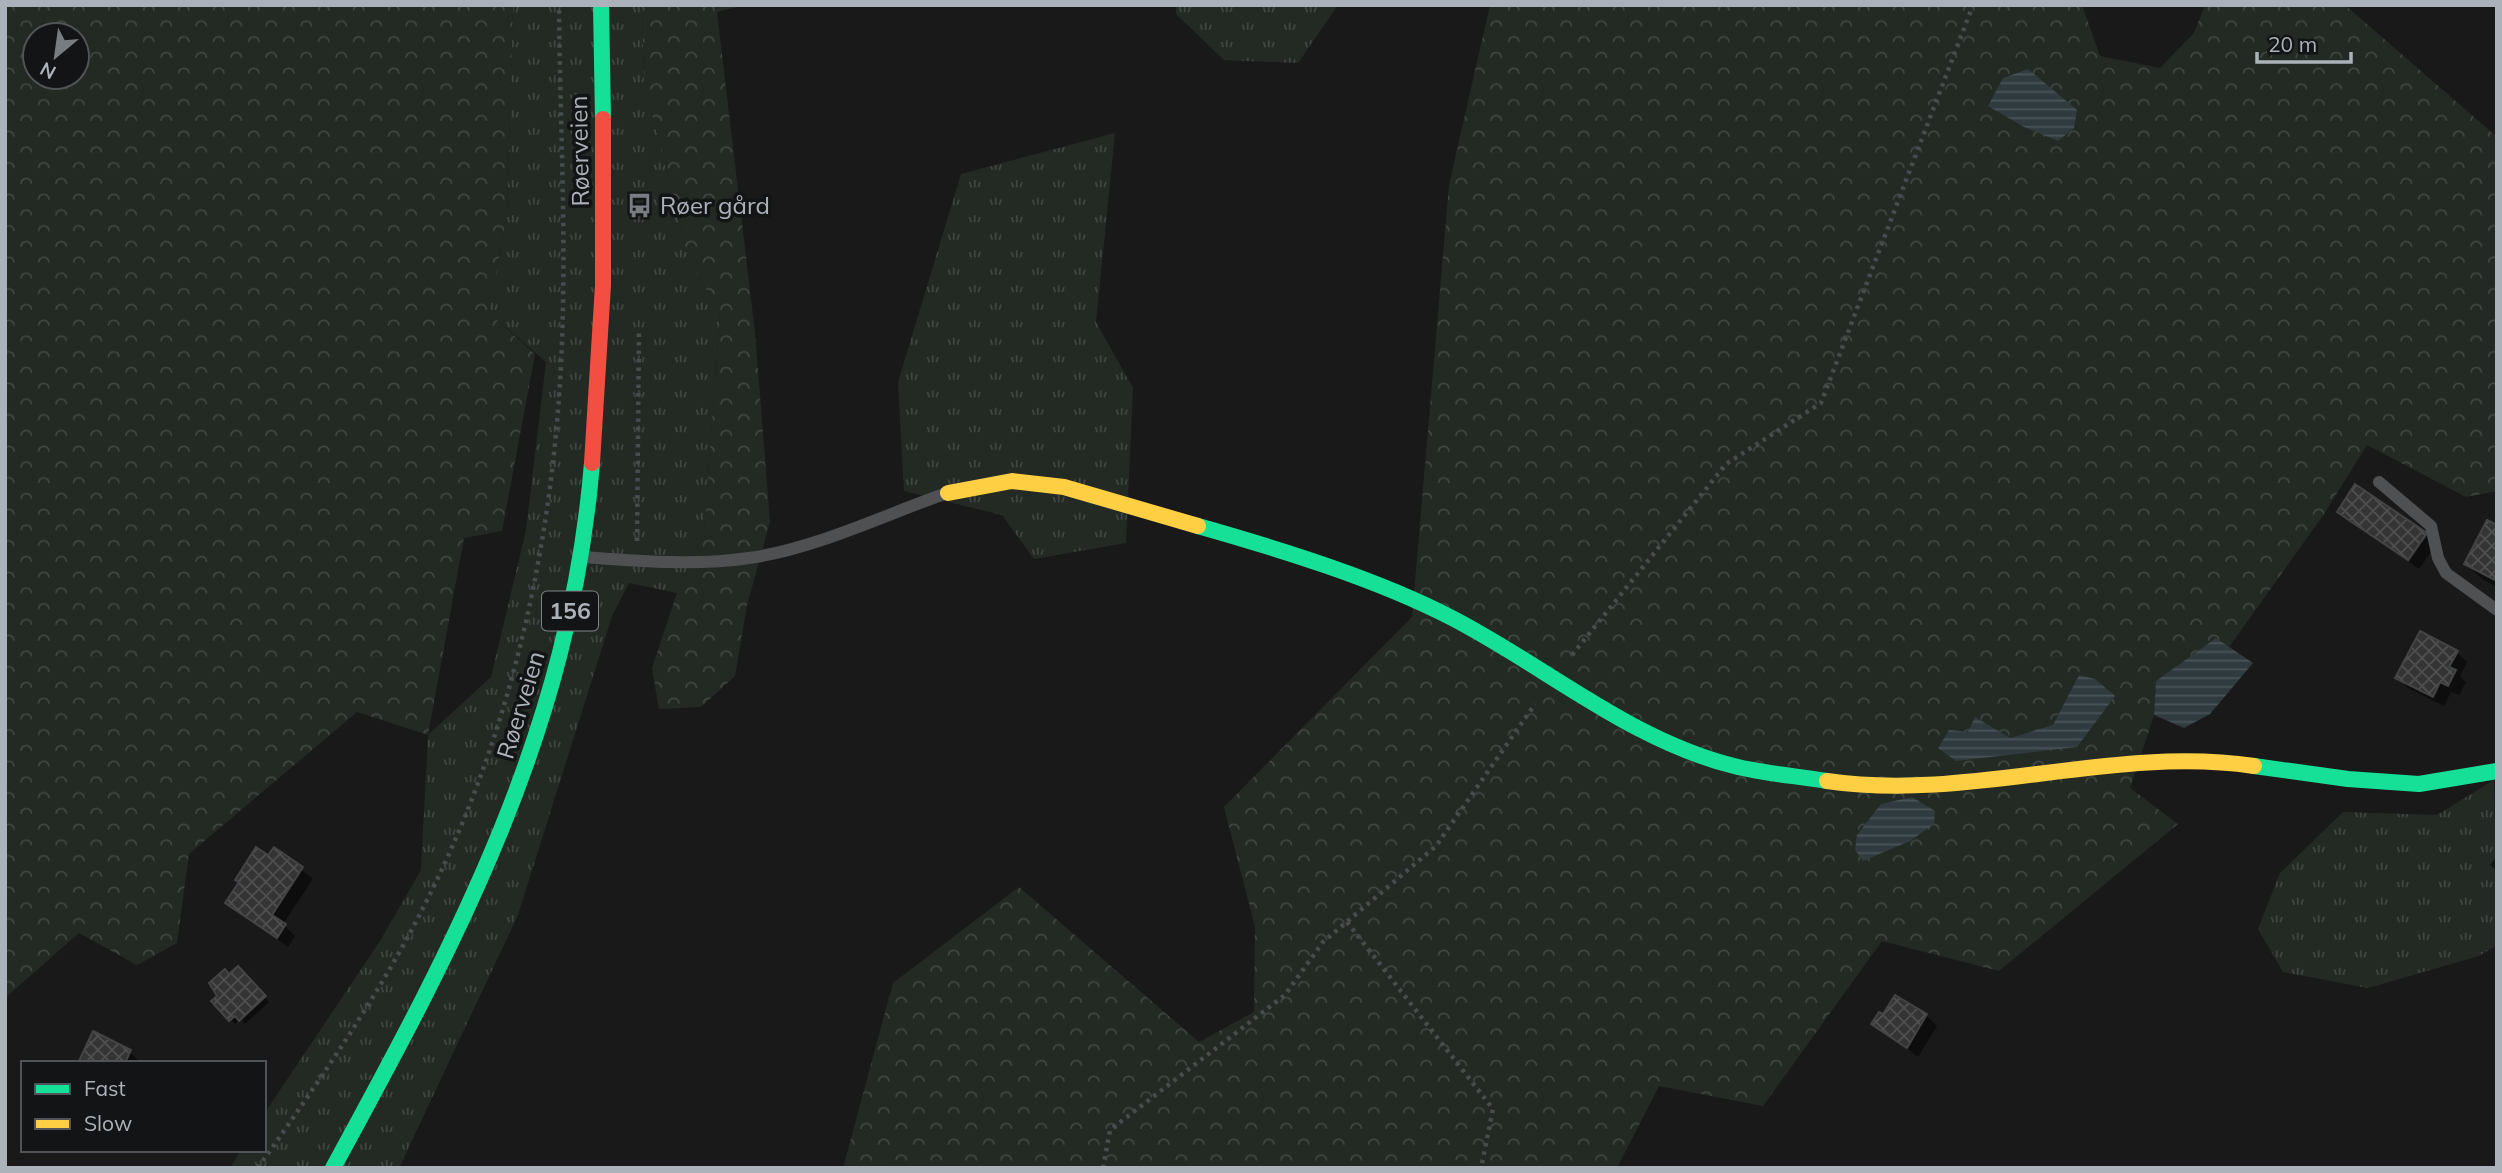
<svg xmlns="http://www.w3.org/2000/svg" width="2502" height="1173" font-family="Mulish,sans-serif">
<style>
.grass{fill:url(#grass-tufts)}
.forest{fill:url(#forest-crowns);fill-rule:evenodd}
.water{fill:url(#water-rules)}
.shadow{fill:#0007}
.building{fill:url(#building-cross-hatch);stroke:#424446;stroke-width:2}
.lines{fill:none;stroke-linecap:round;stroke-linejoin:round}
.path{stroke:#494b4d;stroke-width:4.5;stroke-dasharray:3.5 5;stroke-linecap:butt}
.lane{stroke:#4e5052;stroke-width:12}
.fast{stroke:#16e098;stroke-width:16}
.slow{stroke:#ffcf43;stroke-width:16}
.jam{stroke:#f24e42;stroke-width:16}
.labels{text-anchor:middle;stroke-width:7;stroke-linejoin:round;paint-order:stroke}
.shield{fill:#131415;stroke:#7e8388;stroke-width:2}
.shield-label{font-size:23px;font-weight:bold;fill:#acb2b9}
.street-label{font-size:24px;fill:#acb2b9;stroke:#131415}
.poi-label{font-size:24px;fill:#acb2b9;stroke:#131415;text-anchor:start}
</style>
<defs>
<pattern id="grass-tufts" width="24" height="20" patternUnits="userSpaceOnUse" patternTransform="scale(1.75)"><rect width="24" height="20" fill="#232a24"/><path d="M3 7l-1-3M5 7V3M7 7l1-3M15 17l-1-3M17 17v-4M19 17l1-3" fill="none" stroke="#404642"/></pattern>
<pattern id="forest-crowns" width="20" height="18" patternUnits="userSpaceOnUse" patternTransform="scale(1.75)"><rect width="20" height="18" fill="#232a24"/><path d="M2 6a3 3 0 1 1 6 0M12 15a3 3 0 1 1 6 0" fill="none" stroke="#404642"/></pattern>
<pattern id="water-rules" width="6" height="5" patternUnits="userSpaceOnUse" patternTransform="scale(1.75)"><rect width="6" height="5" fill="#303b3f"/><path d="M0 2.5h6" fill="none" stroke="#4b5559"/></pattern>
<pattern id="building-cross-hatch" width="8" height="8" patternUnits="userSpaceOnUse" patternTransform="scale(1.75)"><rect width="8" height="8" fill="#343435"/><path d="M0 0l8 8M0 8l8-8" fill="none" stroke="#4f4f50"/></pattern>
</defs>
<rect width="100%" height="100%" fill="#19191a"/>
<!-- grass -->
<g class="grass">
<path d="M 513,5 L 642,5 L 644,82 L 688,257 L 720,313 L 704,531 L 677,593 L 629,583 L 612,616 L 518,915 L 399,1168 L 230,1168 L 241,1150 L 264,1150 L 264,1114 L 380,941 L 421,870 L 428,735 L 491,677 L 526,530 L 546,362 L 489,313 L 507,213 Z"/>
<path d="M 1176,5 L 1338,5 L 1298,63 L 1224,60 L 1176,14 Z"/>
<path d="M 1115,133 L 1096,322 L 1133,388 L 1126,543 L 1034,559 L 1002,515 L 904,491 L 898,382 L 961,174 Z"/>
<path d="M 2494,780 L 2497,945 L 2479,956 L 2368,988 L 2283,972 L 2258,929 L 2280,873 L 2343,812 L 2437,815 Z"/>
</g>
<!-- forest -->
<g class="forest">
<path d="M 5,5 L 513,5 L 507,213 L 489,313 L 535,354 L 502,531 L 464,538 L 428,735 L 357,712 L 189,854 L 177,943 L 137,965 L 79,933 L 5,998 ZM 35,35 L 77,35 L 77,77 L 35,77 Z"/>
<path d="M 642,5 L 745,5 L 717,12 L 755,333 L 770,522 L 747,605 L 735,676 L 701,707 L 659,709 L 652,668 L 677,593 L 704,531 L 720,313 L 688,257 L 644,82 Z"/>
<path d="M 1490,5 L 2082,5 L 2100,56 L 2160,68 L 2194,33 L 2205,5 L 2345,5 L 2497,137 L 2497,491 L 2466,497 L 2367,445 L 2324,514 L 2229,647 L 2216,638 L 2156,681 L 2154,715 L 2130,788 L 2178,824 L 1999,971 L 1882,941 L 1763,1106 L 1659,1086 L 1617,1168 L 843,1168 L 893,983 L 1019,887 L 1199,1042 L 1254,1012 L 1255,927 L 1224,807 L 1412,617 L 1449,185 ZM 2079,675 L 2077,747 L 2010,738 L 2053,725 Z"/>
</g>
<!-- water -->
<g class="water">
<path d="M 2028,69 L 2077,110 L 2074,128 L 2058,141 L 2024,127 L 1988,106 L 2003,78 Z"/>
<path d="M 2216,638 L 2253,663 L 2210,714 L 2184,728 L 2154,715 L 2156,681 Z"/>
<path d="M 2079,675 L 2095,679 L 2115,696 L 2077,747 L 1956,761 L 1938,748 L 1949,730 L 1968,732 L 1975,717 L 2010,738 L 2053,725 Z"/>
<path d="M 1912,797 L 1935,811 L 1934,824 L 1910,841 L 1863,861 L 1855,850 L 1857,835 L 1881,804 Z"/>
</g>
<!-- shadow -->
<g class="shadow">
<path d="M 2339,512 L 2424,534 L 2406,560 Z"/>
<path d="M 2497,527 L 2497,587 L 2482,579 L 2466,564 Z"/>
<path d="M 2427,536 L 2436,545 L 2419,569 L 2409,562 Z"/>
<path d="M 2456,652 L 2467,662 L 2460,676 L 2466,682 L 2459,695 L 2451,692 L 2444,706 L 2408,688 L 2398,677 Z"/>
<path d="M 274,849 L 313,879 L 283,924 L 295,936 L 288,947 L 227,903 L 240,883 Z"/>
<path d="M 2497,856 L 2497,871 L 2490,865 Z"/>
<path d="M 238,968 L 269,1002 L 245,1024 L 241,1019 L 235,1024 L 214,1001 Z"/>
<path d="M 1926,1015 L 1937,1026 L 1918,1057 L 1874,1024 Z"/>
<path d="M 94,1034 L 130,1052 L 141,1063 L 79,1063 Z"/>
</g>
<!-- building -->
<g class="building">
<path d="M 2355,484 L 2427,533 L 2408,560 L 2337,512 Z"/>
<path d="M 2487,520 L 2497,525 L 2497,581 L 2464,564 Z"/>
<path d="M 2420,631 L 2458,651 L 2449,667 L 2456,670 L 2448,686 L 2440,682 L 2433,697 L 2395,678 Z"/>
<path d="M 256,847 L 268,855 L 274,847 L 303,867 L 272,915 L 286,924 L 277,938 L 225,903 L 239,882 L 235,880 Z"/>
<path d="M 238,966 L 266,996 L 239,1021 L 235,1016 L 229,1021 L 211,1001 L 217,996 L 209,983 L 225,969 L 229,974 Z"/>
<path d="M 1895,995 L 1927,1014 L 1907,1048 L 1871,1024 L 1879,1012 L 1883,1014 Z"/>
<path d="M 93,1031 L 131,1050 L 125,1063 L 78,1063 Z"/>
</g>
<g class="lines">
<!-- path -->
<g class="path">
<path d="M 637,541 L 639,329"/>
<path d="M 1572,655 L 1726,464 L 1821,403 L 1973,5"/>
<path d="M 1347,922 L 1493,1109 L 1481,1168"/>
<path d="M 258,1168 C 321,1078 384,989 432,890 C 512,728 552,544 561,364 C 567,245 560,125 559,5"/>
<path d="M 1103,1168 L 1110,1130 L 1285,995 L 1323,942 L 1436,846 L 1535,704"/>
</g>
<!-- lane -->
<g class="lane">
<path d="M 2379,482 L 2431,526 L 2438,558 L 2446,573 L 2497,610"/>
<path d="M 584,557 C 638,561 695,566 749,558 C 815,549 884,515 947,493"/>
</g>
<!-- fast -->
<g class="fast">
<path d="M 601,5 L 603,119"/>
<path d="M 1198,526 C 1279,549 1377,579 1452,618 C 1547,667 1632,742 1738,767 C 1767,774 1798,776 1827,781"/>
<path d="M 2254,766 L 2348,779 L 2419,784 L 2497,771"/>
<path d="M 333,1168 C 458,939 570,730 592,463"/>
</g>
<!-- slow -->
<g class="slow">
<path d="M 948,493 L 1012,481 L 1064,487 L 1198,526"/>
<path d="M 1827,781 C 1970,802 2113,745 2254,766"/>
</g>
<!-- jam -->
<path class="jam" d="M 592,463 L 603,285 L 603,119"/>
</g>
<!-- icons -->
<defs>
<symbol id="bus-bare" viewBox="-9 -9 18 18"><path d="M-5-6H5V4H4V6H2V4H-2V6H-4V4H-5ZM-3.5-4V0h7V-4ZM-3.5 1.2v1.5H-2V1.2ZM2 1.2v1.5H3.5V1.2Z" fill="#797c81" stroke="#131415" stroke-width="2.5" paint-order="stroke"/></symbol>
</defs>
<g fill-rule="evenodd">
<use href="#bus-bare" x="622" y="188" width="35" height="35"/>
</g>
<g class="labels">
<!-- shield labels -->
<rect class="shield" x="542" y="591.5" width="56" height="39" rx="5"/>
<g class="shield-label">
<text x="570" y="619">156</text>
</g>
<!-- street labels -->
<g class="street-label">
<text transform="translate(580 151) rotate(-91)" y="8">Røerveien</text>
<text transform="translate(521 705) rotate(-73)" y="8">Røerveien</text>
</g>
<!-- poi labels -->
<g class="poi-label">
<text x="660" y="214">Røer gård</text>
</g>
</g>
<!-- border -->
<rect width="2502" height="1173" fill="none" stroke="#acb2b9" stroke-width="14"/>
<!-- legend -->
<rect x="21" y="1061" width="245" height="91" fill="#131415" stroke="#505357" stroke-width="2"/>
<rect x="35" y="1084" width="35" height="10" fill="#16e098" stroke="#505357" stroke-width="2"/>
<text x="84" y="1096" font-size="21" fill="#acb2b9">Fast</text>
<rect x="35" y="1119" width="35" height="10" fill="#ffcf43" stroke="#505357" stroke-width="2"/>
<text x="84" y="1131" font-size="21" fill="#acb2b9">Slow</text>
<!-- north arrow -->
<g transform="translate(56 56) rotate(209)"><circle r="33" fill="#131415" stroke="#505357" stroke-width="2"/>
<path d="M0-5L12 26L0 18L-12 26Z" fill="#797c81"/>
<text y="-10" font-size="19" font-weight="bold" text-anchor="middle" fill="#acb2b9">N</text>
</g>
<!-- scale -->
<path d="M2257 52v10h94v-10" fill="none" stroke="#acb2b9" stroke-width="3.5"/>
<text x="2268" y="52" font-size="21" fill="#acb2b9" stroke="#131415" stroke-width="5" paint-order="stroke">20 m</text>
</svg>
